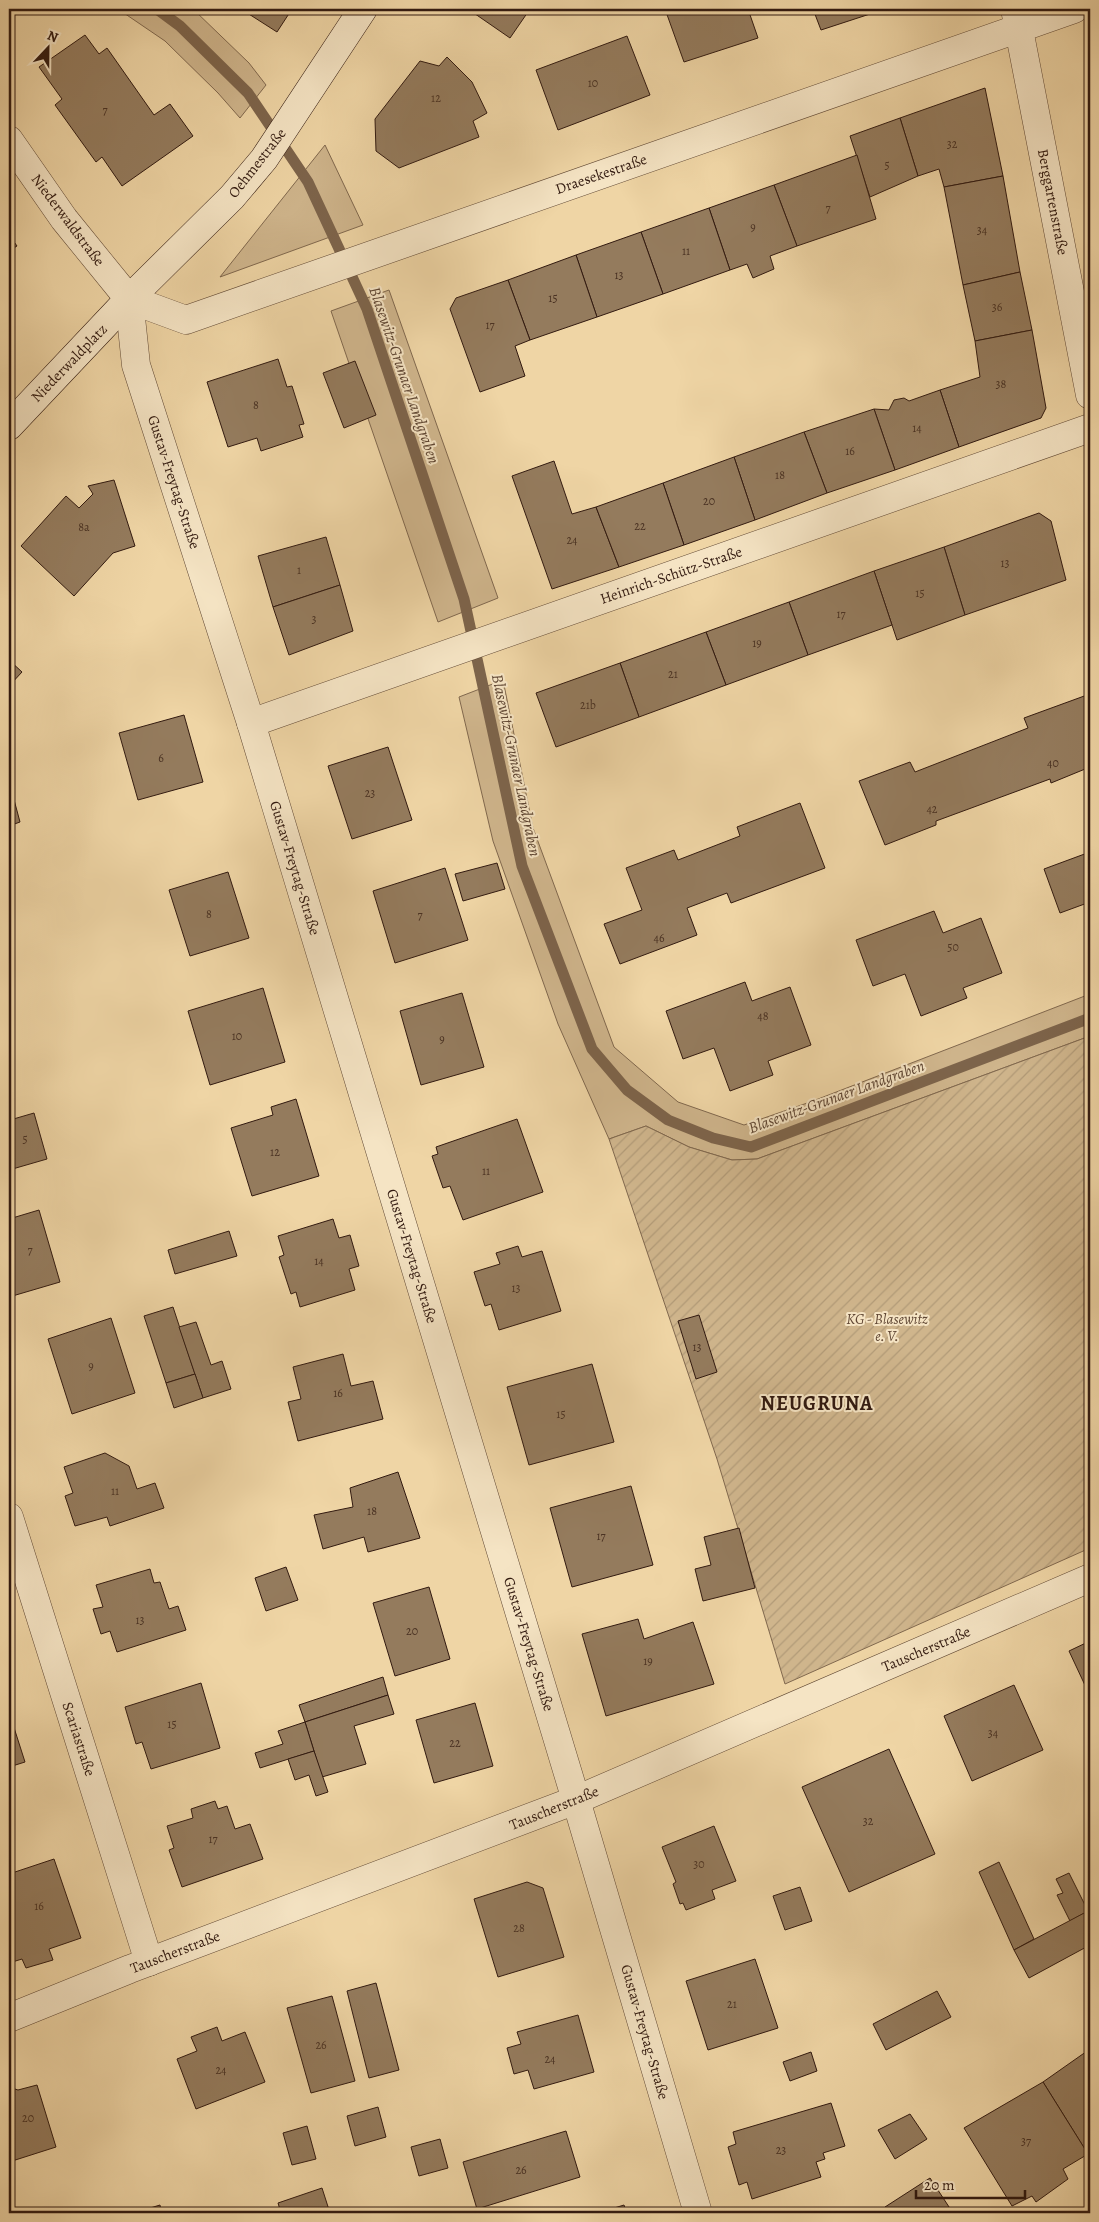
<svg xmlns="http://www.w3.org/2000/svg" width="1099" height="2222" font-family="Alegreya,serif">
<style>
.green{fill:#cfb58c;stroke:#80684e}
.garden{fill:url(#garden-furrows);stroke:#80684e}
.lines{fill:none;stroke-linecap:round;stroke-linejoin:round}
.stream{stroke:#7d644b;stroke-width:11}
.building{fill:#947b5d;stroke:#321a10}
.minor-casing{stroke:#614935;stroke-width:29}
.secondary-casing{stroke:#321a10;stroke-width:29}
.minor{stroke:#f5e4c4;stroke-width:28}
.secondary{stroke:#f5e4c4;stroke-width:28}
.labels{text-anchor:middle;stroke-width:4;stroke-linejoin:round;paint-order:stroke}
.number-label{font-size:12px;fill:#4a3223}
.street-label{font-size:15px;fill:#321a10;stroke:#f5e4c4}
.park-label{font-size:15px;font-style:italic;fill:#614835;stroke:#f5e4c4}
.water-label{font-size:16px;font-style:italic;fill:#5e4532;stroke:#f5e4c4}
.district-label{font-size:20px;font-weight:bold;letter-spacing:1px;fill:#321a10;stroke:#f5e4c4}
</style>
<defs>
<pattern id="garden-furrows" width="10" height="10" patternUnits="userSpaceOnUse" patternTransform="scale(1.25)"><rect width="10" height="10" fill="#cfb58c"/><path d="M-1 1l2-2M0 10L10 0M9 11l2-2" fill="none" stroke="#b29b78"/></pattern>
</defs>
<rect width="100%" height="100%" fill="#efd5a5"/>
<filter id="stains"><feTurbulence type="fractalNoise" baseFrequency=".004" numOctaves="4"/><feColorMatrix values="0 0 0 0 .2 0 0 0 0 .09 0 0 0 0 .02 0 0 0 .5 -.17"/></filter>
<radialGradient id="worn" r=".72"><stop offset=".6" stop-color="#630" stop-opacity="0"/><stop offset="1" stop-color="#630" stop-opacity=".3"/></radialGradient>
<!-- green -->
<g class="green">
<path d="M 118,9 L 193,9 L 249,63 L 266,85 L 240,118 L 218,93 L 165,41 Z"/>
<path d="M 325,145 L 363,225 L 220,277 Z"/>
<path d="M 389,290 L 498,598 L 438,622 L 331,311 Z"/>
<path d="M 503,680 L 533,828 L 614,1047 L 678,1102 L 744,1125 L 813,1101 L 1090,994 L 1090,1036 L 757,1159 L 732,1160 L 689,1147 L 646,1126 L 609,1139 L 558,1024 L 493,841 L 459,697 Z"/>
</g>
<!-- garden -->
<path class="garden" d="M 1090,1036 L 1090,1548 L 785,1684 L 717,1459 L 609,1139 L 646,1126 L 689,1147 L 732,1160 L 757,1159 Z"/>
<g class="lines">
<!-- stream -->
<path class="stream" d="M 157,9 L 180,26 L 248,93 L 308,182 L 367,309 L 464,599 L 522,866 L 592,1049 L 627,1090 L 668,1120 L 713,1138 L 751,1147 L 1090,1018"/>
</g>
<!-- building -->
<g class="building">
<path d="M 241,9 L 292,9 L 277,32 Z"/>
<path d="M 468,9 L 530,9 L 510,38 Z"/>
<path d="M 665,9 L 748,9 L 758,38 L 684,62 Z"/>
<path d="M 813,9 L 871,9 L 873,13 L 821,30 Z"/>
<path d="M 85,35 L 99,54 L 107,48 L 154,115 L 170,104 L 193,136 L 122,186 L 102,157 L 96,162 L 55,105 L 62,99 L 39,67 Z"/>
<path d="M 627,36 L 650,95 L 558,130 L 536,70 Z"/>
<path d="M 447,57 L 472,82 L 487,113 L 473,121 L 479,137 L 399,168 L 376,151 L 375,119 L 420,61 L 439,66 Z"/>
<path d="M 985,88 L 1003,176 L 944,187 L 939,169 L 918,176 L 900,118 Z"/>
<path d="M 900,118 L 918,176 L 870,197 L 850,136 Z"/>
<path d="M 857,155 L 876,219 L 797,246 L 774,185 Z"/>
<path d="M 1003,176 L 1020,272 L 963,285 L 944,187 Z"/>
<path d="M 774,185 L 797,246 L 770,256 L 774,269 L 753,278 L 747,264 L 730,270 L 709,208 Z"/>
<path d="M 709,208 L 730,270 L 663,294 L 641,232 Z"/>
<path d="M 641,232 L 663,294 L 597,317 L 576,255 Z"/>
<path d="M 9,235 L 17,246 L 9,251 Z"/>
<path d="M 576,255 L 597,317 L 530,340 L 508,280 Z"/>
<path d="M 1020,272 L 1032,330 L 975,341 L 963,285 Z"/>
<path d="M 508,280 L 530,340 L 515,346 L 525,376 L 480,392 L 450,309 L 456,298 Z"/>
<path d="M 1032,330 L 1046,408 L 1041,418 L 959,447 L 940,390 L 980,377 L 975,341 Z"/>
<path d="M 278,359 L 287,387 L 292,386 L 304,424 L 299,425 L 303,437 L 261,451 L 257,438 L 228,447 L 207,382 Z"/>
<path d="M 355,361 L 376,415 L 344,428 L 323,373 Z"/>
<path d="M 940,390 L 959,447 L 895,470 L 874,409 L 889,410 L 894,400 L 904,398 L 909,401 Z"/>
<path d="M 874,409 L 895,470 L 827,493 L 804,432 Z"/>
<path d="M 804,432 L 827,493 L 755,520 L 734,457 Z"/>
<path d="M 734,457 L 755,520 L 684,545 L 663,483 Z"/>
<path d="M 554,461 L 572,514 L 596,507 L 619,567 L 552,589 L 512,476 Z"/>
<path d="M 114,480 L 135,546 L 113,553 L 74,596 L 21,546 L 66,496 L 79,508 L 93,494 L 88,486 Z"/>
<path d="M 663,483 L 684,545 L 619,567 L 596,507 Z"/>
<path d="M 1039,513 L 1051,521 L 1066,580 L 965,615 L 944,547 Z"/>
<path d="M 326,537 L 340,585 L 273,607 L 258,556 Z"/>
<path d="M 944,547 L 965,615 L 897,640 L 874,571 Z"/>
<path d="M 874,571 L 892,625 L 808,655 L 789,602 Z"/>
<path d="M 340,585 L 353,631 L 289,655 L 273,607 Z"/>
<path d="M 789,602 L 808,655 L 726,685 L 706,632 Z"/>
<path d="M 706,632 L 726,685 L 639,717 L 620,663 Z"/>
<path d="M 9,660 L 22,672 L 9,686 Z"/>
<path d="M 620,663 L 639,717 L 556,747 L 536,693 Z"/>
<path d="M 1087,695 L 1090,703 L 1090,767 L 1051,783 L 1050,779 L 936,821 L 936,825 L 885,845 L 859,781 L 910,762 L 915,772 L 1028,728 L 1024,718 Z"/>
<path d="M 184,715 L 203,782 L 138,800 L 119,733 Z"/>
<path d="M 388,747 L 412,820 L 352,839 L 328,766 Z"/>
<path d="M 13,796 L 20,822 L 9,826 L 9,797 Z"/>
<path d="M 800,803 L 825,868 L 731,903 L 727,893 L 687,908 L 697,935 L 620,964 L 604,924 L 642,910 L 626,868 L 674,850 L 678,860 L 740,836 L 737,827 Z"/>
<path d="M 1090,852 L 1090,902 L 1060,913 L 1044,869 Z"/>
<path d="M 497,863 L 505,889 L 463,901 L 455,874 Z"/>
<path d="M 445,868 L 468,940 L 395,963 L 373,891 Z"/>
<path d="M 228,872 L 249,938 L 190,956 L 169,890 Z"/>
<path d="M 934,911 L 943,933 L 981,918 L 1002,973 L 963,988 L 967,998 L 921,1016 L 905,974 L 873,986 L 856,940 Z"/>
<path d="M 745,982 L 752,1001 L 790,987 L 811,1045 L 768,1061 L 773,1075 L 730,1091 L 714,1048 L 683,1059 L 666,1011 Z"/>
<path d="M 263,988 L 285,1062 L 210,1085 L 188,1011 Z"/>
<path d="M 462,993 L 484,1067 L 421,1085 L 400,1011 Z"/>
<path d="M 296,1099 L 319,1176 L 252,1196 L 231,1128 L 273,1115 L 271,1107 Z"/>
<path d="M 34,1113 L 47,1159 L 9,1170 L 9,1115 L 10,1120 Z"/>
<path d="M 517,1119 L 543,1192 L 463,1220 L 450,1186 L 443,1188 L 432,1156 L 438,1154 L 436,1147 Z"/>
<path d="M 39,1210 L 60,1282 L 9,1297 L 9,1219 Z"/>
<path d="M 333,1219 L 339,1238 L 350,1235 L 359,1266 L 349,1269 L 355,1290 L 300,1307 L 296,1292 L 291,1294 L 279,1257 L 284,1255 L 278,1236 Z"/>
<path d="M 229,1231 L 237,1256 L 175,1274 L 168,1250 Z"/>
<path d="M 518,1246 L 522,1257 L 542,1251 L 561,1311 L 499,1330 L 491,1304 L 485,1306 L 474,1272 L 500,1264 L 496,1253 Z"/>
<path d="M 173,1307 L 195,1374 L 166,1383 L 144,1316 Z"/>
<path d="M 699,1315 L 717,1372 L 696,1379 L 678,1321 Z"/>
<path d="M 111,1318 L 135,1393 L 72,1414 L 48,1339 Z"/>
<path d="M 196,1322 L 211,1365 L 222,1361 L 231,1389 L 203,1398 L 179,1327 Z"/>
<path d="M 343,1354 L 351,1386 L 373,1381 L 383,1419 L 298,1441 L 288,1402 L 301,1399 L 293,1367 Z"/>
<path d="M 592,1364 L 614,1442 L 529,1465 L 507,1387 Z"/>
<path d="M 195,1374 L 203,1398 L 174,1408 L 166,1383 Z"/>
<path d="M 105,1453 L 129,1466 L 137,1489 L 155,1483 L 164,1508 L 110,1526 L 107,1517 L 75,1526 L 65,1496 L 73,1493 L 64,1467 Z"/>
<path d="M 398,1472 L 420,1538 L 368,1552 L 364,1537 L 323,1549 L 314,1515 L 353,1507 L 350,1488 Z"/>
<path d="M 631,1486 L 653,1565 L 572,1587 L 550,1508 Z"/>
<path d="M 739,1528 L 755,1588 L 703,1601 L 695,1569 L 711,1565 L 704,1537 Z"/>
<path d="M 286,1567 L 298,1600 L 266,1611 L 255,1578 Z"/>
<path d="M 150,1569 L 154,1583 L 160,1582 L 169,1609 L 178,1606 L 186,1630 L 117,1652 L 110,1631 L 101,1634 L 93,1609 L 103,1607 L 96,1585 Z"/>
<path d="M 429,1587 L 450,1659 L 395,1676 L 373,1603 Z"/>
<path d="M 638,1619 L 644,1639 L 693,1622 L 714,1684 L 606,1716 L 582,1634 Z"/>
<path d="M 1090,1641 L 1090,1696 L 1069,1651 Z"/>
<path d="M 383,1677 L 388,1695 L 305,1722 L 299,1705 Z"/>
<path d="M 201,1683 L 220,1748 L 151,1769 L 142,1742 L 136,1744 L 125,1707 Z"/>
<path d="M 1014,1685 L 1043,1750 L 972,1781 L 944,1716 Z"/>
<path d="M 388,1695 L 394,1714 L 354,1726 L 366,1764 L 322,1777 L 305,1722 Z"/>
<path d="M 475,1703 L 493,1766 L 434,1783 L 416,1720 Z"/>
<path d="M 9,1712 L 25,1762 L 9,1767 Z"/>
<path d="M 305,1722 L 314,1751 L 260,1768 L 255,1753 L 283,1744 L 278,1731 Z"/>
<path d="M 889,1749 L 935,1854 L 849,1892 L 802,1787 Z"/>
<path d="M 314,1751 L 328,1792 L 316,1796 L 309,1775 L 295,1780 L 288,1759 Z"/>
<path d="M 215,1801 L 218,1809 L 227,1806 L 235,1829 L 250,1824 L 263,1859 L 182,1887 L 169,1850 L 174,1848 L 167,1826 L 193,1818 L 191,1809 Z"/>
<path d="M 714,1826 L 736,1881 L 712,1890 L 715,1899 L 686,1910 L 683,1903 L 680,1904 L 673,1884 L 676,1882 L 662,1847 Z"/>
<path d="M 54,1859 L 81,1938 L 49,1949 L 53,1960 L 26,1968 L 22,1959 L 9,1963 L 9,1874 Z"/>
<path d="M 999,1862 L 1034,1939 L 1014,1950 L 979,1872 Z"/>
<path d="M 1069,1873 L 1088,1911 L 1070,1921 L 1057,1895 L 1063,1893 L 1056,1879 Z"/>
<path d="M 527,1882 L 543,1888 L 564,1957 L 498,1977 L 474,1899 Z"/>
<path d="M 800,1887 L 812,1921 L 785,1930 L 773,1896 Z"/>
<path d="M 1088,1911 L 1090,1915 L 1090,1945 L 1029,1978 L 1014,1950 Z"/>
<path d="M 755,1959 L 778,2028 L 708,2050 L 686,1981 Z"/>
<path d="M 376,1983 L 399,2070 L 369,2078 L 347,1991 Z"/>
<path d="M 937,1991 L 951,2017 L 886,2050 L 873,2024 Z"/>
<path d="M 332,1996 L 355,2081 L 311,2093 L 287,2008 Z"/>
<path d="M 578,2015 L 594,2072 L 534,2089 L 528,2070 L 514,2074 L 507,2048 L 521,2044 L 517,2032 Z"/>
<path d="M 217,2027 L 222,2041 L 245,2032 L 265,2082 L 196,2109 L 177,2059 L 197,2051 L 191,2037 Z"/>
<path d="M 1090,2049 L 1090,2152 L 1088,2154 L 1043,2082 Z"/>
<path d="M 811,2052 L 817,2071 L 790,2081 L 783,2062 Z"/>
<path d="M 1043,2082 L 1088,2154 L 1063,2169 L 1068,2179 L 1036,2202 L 1032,2196 L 1012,2206 L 964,2128 Z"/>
<path d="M 37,2085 L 56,2147 L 9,2162 L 9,2087 L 18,2090 Z"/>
<path d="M 831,2103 L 845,2146 L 823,2153 L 825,2159 L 816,2162 L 821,2177 L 752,2199 L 747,2182 L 739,2185 L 728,2147 L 736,2144 L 733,2132 Z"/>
<path d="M 378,2107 L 386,2137 L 355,2146 L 347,2116 Z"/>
<path d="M 910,2114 L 927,2139 L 895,2159 L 878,2130 Z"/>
<path d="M 307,2126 L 316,2159 L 292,2165 L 283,2133 Z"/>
<path d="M 566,2131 L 580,2177 L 477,2209 L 463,2162 Z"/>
<path d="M 440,2139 L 448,2168 L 419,2176 L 411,2147 Z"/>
<path d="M 930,2178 L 953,2213 L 888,2213 L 885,2207 Z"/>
<path d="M 322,2188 L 330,2213 L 281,2213 L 278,2203 Z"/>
<path d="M 160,2205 L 161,2211 L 172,2208 L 174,2213 L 134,2213 Z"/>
<path d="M 624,2205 L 627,2213 L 598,2213 Z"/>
</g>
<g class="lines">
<defs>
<g id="minor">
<path d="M 1015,9 L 1090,395"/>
<path d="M 9,140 L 64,219 L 129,299"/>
<path d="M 129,299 L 136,365 L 251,723 L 576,1800 L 698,2213"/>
<path d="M 129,299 L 186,320 L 1074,9"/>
<path d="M 251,723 L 1090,428"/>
<path d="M 9,1517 L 149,1962"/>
<path d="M 9,2018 L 130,1969 L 576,1800 L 1090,1578"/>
</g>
<path id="secondary" d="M 9,426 L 129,299 L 232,197 L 264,159 L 363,9"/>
</defs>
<!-- minor casing -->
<use href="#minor" class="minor-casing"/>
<!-- secondary casing -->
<use href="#secondary" class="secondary-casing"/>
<!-- minor -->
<use href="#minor" class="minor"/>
<!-- secondary -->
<use href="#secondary" class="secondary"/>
</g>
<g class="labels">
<!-- number labels -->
<g class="number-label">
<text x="593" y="87">10</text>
<text x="436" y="102">12</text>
<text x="105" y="114">7</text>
<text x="952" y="148">32</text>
<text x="887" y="169">5</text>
<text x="828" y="212">7</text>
<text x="753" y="231">9</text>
<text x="982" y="234">34</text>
<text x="686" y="255">11</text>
<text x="619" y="279">13</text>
<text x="553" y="302">15</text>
<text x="997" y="311">36</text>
<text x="490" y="329">17</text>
<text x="1001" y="388">38</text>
<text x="256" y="409">8</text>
<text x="917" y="432">14</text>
<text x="850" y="455">16</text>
<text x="780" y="479">18</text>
<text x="709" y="505">20</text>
<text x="640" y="530">22</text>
<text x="84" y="531">8a</text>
<text x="572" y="544">24</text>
<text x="1005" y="567">13</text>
<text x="299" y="574">1</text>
<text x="920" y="597">15</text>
<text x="841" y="618">17</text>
<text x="314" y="623">3</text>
<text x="757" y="647">19</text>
<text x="673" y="678">21</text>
<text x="588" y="709">21b</text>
<text x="161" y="762">6</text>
<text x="1053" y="767">40</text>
<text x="370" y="797">23</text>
<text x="932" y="813">42</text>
<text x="209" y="918">8</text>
<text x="420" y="919">7</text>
<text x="659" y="942">46</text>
<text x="953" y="951">50</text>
<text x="763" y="1020">48</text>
<text x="237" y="1040">10</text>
<text x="442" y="1043">9</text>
<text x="25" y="1143">5</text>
<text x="275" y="1156">12</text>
<text x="486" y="1175">11</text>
<text x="30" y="1254">7</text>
<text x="319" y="1265">14</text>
<text x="516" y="1292">13</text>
<text x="697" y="1351">13</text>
<text x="91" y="1370">9</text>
<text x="338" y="1397">16</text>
<text x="561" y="1418">15</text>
<text x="115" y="1495">11</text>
<text x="372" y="1515">18</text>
<text x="601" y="1540">17</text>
<text x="140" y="1624">13</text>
<text x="412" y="1635">20</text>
<text x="648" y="1665">19</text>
<text x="172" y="1728">15</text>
<text x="993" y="1737">34</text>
<text x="455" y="1747">22</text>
<text x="868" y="1825">32</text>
<text x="213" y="1843">17</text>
<text x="699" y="1868">30</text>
<text x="39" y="1910">16</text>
<text x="519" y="1932">28</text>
<text x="732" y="2008">21</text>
<text x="321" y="2049">26</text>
<text x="550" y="2063">24</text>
<text x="221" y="2074">24</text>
<text x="28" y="2122">20</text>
<text x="1026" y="2145">37</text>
<text x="781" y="2154">23</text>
<text x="521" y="2174">26</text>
</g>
<!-- street labels -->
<g class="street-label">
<text transform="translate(257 163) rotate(-52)" y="5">Oehmestraße</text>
<text transform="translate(601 174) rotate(-19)" y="5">Draesekestraße</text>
<text transform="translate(1053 202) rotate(79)" y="5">Berggartenstraße</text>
<text transform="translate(68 220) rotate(53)" y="5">Niederwaldstraße</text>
<text transform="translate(69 363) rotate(-46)" y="5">Niederwaldplatz</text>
<text transform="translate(174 482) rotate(72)" y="5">Gustav-Freytag-Straße</text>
<text transform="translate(671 575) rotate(-19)" y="5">Heinrich-Schütz-Straße</text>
<text transform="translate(295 868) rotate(73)" y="5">Gustav-Freytag-Straße</text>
<text transform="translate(412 1256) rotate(73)" y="5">Gustav-Freytag-Straße</text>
<text transform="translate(529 1644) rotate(73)" y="5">Gustav-Freytag-Straße</text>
<text transform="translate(926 1649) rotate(-23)" y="5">Tauscherstraße</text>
<text transform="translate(79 1739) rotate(72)" y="5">Scariastraße</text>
<text transform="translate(554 1808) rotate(-22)" y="5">Tauscherstraße</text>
<text transform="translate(175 1952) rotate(-21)" y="5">Tauscherstraße</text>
<text transform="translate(645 2032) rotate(74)" y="5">Gustav-Freytag-Straße</text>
</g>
<!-- park labels -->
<g class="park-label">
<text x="887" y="1324">KG - Blasewitz<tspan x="887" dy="17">e. V.</tspan></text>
</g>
<!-- water labels -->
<g class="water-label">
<text transform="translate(405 375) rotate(71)" y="6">Blasewitz‐Grunaer Landgraben</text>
<text transform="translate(517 765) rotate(78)" y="6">Blasewitz‐Grunaer Landgraben</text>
<text transform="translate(836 1096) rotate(-20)" y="6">Blasewitz‐Grunaer Landgraben</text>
</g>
<!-- district labels -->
<g class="district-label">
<text x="817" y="1410">NEUGRUNA</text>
</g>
</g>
<!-- margin -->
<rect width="1099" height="2222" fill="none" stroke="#efd5a5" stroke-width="30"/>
<rect x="10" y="10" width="1079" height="2202" fill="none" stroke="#321a10" stroke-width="2.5"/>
<rect x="15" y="15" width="1069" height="2192" fill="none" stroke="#321a10"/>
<!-- north arrow -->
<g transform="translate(48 48) rotate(22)" stroke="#f5e4c4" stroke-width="4" paint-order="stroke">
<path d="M0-4L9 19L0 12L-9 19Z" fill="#321a10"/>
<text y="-8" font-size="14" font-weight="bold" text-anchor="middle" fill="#321a10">N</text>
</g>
<!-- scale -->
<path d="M916 2190v8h109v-8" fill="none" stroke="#321a10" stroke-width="2.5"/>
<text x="924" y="2190" font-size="15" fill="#321a10" stroke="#f5e4c4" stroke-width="4" paint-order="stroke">20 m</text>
<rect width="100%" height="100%" filter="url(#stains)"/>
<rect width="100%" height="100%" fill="url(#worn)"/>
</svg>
